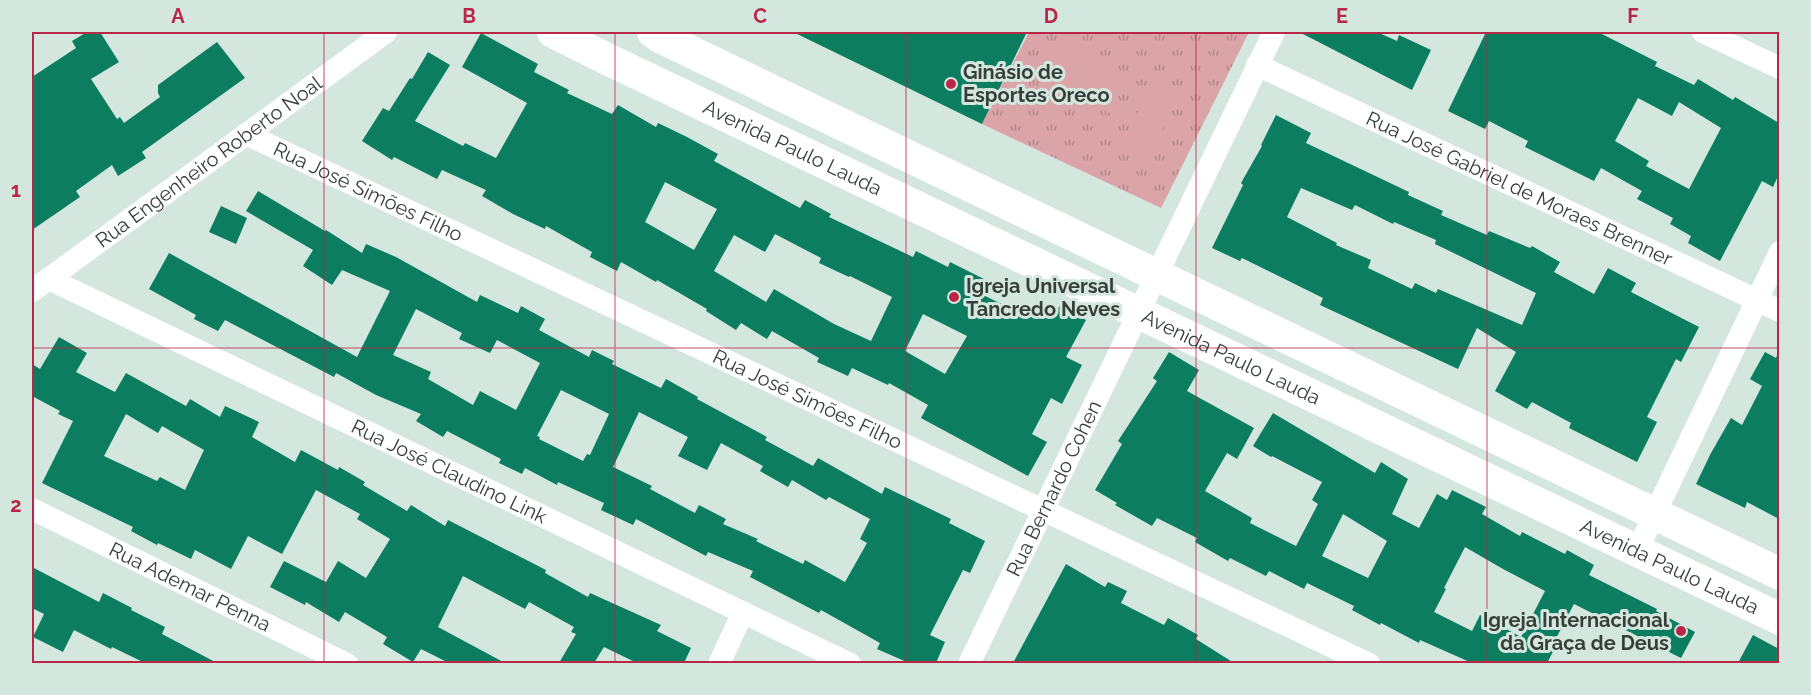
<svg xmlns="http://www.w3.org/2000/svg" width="1811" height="695" font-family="Raleway,sans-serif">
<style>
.grass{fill:url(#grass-tufts)}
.pitch{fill:#dba4a8}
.building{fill:#0c7d5f;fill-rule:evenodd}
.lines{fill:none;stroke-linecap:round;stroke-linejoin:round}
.minor{stroke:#fff;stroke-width:22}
.secondary{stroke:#fff;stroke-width:32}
.grid{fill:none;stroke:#b82748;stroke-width:1.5;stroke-opacity:0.55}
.poi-dot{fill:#b82748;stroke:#d4e7df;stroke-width:2}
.labels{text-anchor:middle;stroke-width:6;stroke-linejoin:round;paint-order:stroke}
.poi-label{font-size:20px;font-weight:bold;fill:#373f3b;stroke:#d4e7df;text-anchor:start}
.street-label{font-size:20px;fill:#373f3b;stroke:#d4e7df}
.neatline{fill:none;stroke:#b82748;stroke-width:2}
.grid-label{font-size:20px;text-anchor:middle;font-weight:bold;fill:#b82748}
</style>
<defs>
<pattern id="grass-tufts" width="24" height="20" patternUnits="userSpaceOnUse" patternTransform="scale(1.5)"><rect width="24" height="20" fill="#dba4a8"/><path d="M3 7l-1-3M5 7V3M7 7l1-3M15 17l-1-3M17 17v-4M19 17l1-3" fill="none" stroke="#b2878a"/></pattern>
</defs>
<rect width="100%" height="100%" fill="#d4e7df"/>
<!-- grass -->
<path class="grass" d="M 1029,32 L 1249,32 L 1161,208 L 982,124 Z"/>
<!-- pitch -->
<g class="pitch">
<path d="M 1060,42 L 1129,74 L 1110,113 L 1042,81 Z"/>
<path d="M 1151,84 L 1178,96 L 1147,164 L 1120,151 Z"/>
</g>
<!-- building -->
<g class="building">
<path d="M 87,32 L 100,32 L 119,62 L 91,79 L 117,119 L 120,117 L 124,123 L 160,97 L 158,93 L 158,85 L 217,42 L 245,78 L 142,152 L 146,158 L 118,176 L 112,165 L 76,191 L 80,197 L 32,230 L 32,77 L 76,48 L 72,41 Z"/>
<path d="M 793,32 L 1027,32 L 982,124 Z"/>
<path d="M 1299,32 L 1377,32 L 1397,41 L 1399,35 L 1431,50 L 1412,90 Z"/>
<path d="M 1486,32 L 1598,32 L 1657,62 L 1655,66 L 1694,85 L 1698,79 L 1733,100 L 1735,97 L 1779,123 L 1779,174 L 1773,187 L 1762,181 L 1720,261 L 1688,243 L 1691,236 L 1670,224 L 1673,218 L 1637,199 L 1642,191 L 1601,168 L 1594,181 L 1525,147 L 1528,141 L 1489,121 L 1485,129 L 1448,111 ZM 1638,98 L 1672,116 L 1679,102 L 1721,128 L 1689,189 L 1646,166 L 1649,161 L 1615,141 Z"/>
<path d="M 481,33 L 538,64 L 534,72 L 569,90 L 567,93 L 612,114 L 618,105 L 656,127 L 658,123 L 687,137 L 718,154 L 714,161 L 800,208 L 805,200 L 831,214 L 829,217 L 913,257 L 916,251 L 948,267 L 950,262 L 984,279 L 977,292 L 1022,314 L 1026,305 L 1053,318 L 1060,305 L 1086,320 L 1066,357 L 1082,365 L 1062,404 L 1051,398 L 1032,434 L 1047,442 L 1028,476 L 921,418 L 928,405 L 889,383 L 888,385 L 852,368 L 848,376 L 817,362 L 819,358 L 772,331 L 767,339 L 741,323 L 736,330 L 706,311 L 707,309 L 657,280 L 656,282 L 621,262 L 617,271 L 590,257 L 592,252 L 546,226 L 545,229 L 513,214 L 482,196 L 486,190 L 442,170 L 437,179 L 394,157 L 392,160 L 362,141 L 383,108 L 389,111 L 410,78 L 412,79 L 428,52 L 450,65 L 415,121 L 463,146 L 465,143 L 496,158 L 527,103 L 462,67 ZM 665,182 L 717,209 L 694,250 L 645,222 ZM 775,234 L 821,258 L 819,263 L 849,277 L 850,276 L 892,297 L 871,341 L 834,324 L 774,289 L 766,302 L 714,271 L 734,235 L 765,252 ZM 923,314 L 967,336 L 945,374 L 905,351 Z"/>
<path d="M 1276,115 L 1311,133 L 1306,143 L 1409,192 L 1408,195 L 1443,211 L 1441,215 L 1487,235 L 1489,231 L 1530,248 L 1532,246 L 1560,262 L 1554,272 L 1594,294 L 1608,268 L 1636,283 L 1631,292 L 1699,327 L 1681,362 L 1676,359 L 1647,417 L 1657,422 L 1637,462 L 1569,428 L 1571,423 L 1532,402 L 1527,409 L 1495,391 L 1516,352 L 1477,328 L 1458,369 L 1320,305 L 1323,298 L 1242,258 L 1240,261 L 1212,248 L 1243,185 L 1241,183 L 1262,146 L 1261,145 ZM 1301,188 L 1352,210 L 1355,205 L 1393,224 L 1394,222 L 1436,240 L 1435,244 L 1536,293 L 1522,325 L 1438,289 L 1436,293 L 1415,283 L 1412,289 L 1368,268 L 1371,260 L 1336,245 L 1337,243 L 1287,217 Z"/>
<path d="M 258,191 L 325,231 L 326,230 L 362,253 L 366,244 L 396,257 L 477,302 L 480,295 L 518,313 L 521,306 L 545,319 L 539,330 L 589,357 L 592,350 L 614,361 L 612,364 L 661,388 L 666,379 L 698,397 L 697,399 L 767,437 L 765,440 L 813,466 L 818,458 L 882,494 L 885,487 L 951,519 L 949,523 L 985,541 L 970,573 L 963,570 L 930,635 L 945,642 L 936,663 L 909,663 L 877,649 L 880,643 L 821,610 L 819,613 L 750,577 L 753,571 L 708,552 L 706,556 L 636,519 L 633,525 L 601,510 L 604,503 L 558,482 L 557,485 L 525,468 L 522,474 L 499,463 L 501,459 L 447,431 L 443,437 L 416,421 L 421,414 L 376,395 L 336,373 L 334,377 L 225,320 L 218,331 L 194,319 L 196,315 L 149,289 L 169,253 L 357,357 L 390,291 L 342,270 L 332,285 L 303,266 L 313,250 L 246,211 ZM 416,309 L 462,333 L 459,339 L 490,353 L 497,340 L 540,363 L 516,410 L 480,391 L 473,405 L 428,379 L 431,372 L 393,355 ZM 561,390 L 609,414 L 590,455 L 587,454 L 583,461 L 539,439 L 540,437 L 537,436 ZM 639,412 L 688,437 L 678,456 L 707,470 L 721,443 L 763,466 L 760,471 L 788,487 L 792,480 L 826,500 L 829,497 L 870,519 L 860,539 L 867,543 L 845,582 L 805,560 L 803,564 L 756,541 L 758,539 L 723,524 L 726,519 L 699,505 L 695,513 L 650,489 L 652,486 L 613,467 Z"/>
<path d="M 221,206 L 247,218 L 236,244 L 209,232 Z"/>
<path d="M 59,337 L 87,353 L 76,372 L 115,392 L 126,373 L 186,406 L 190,399 L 220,417 L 225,406 L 259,422 L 252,437 L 295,462 L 301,450 L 338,470 L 339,467 L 365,482 L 363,485 L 407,511 L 411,505 L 445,526 L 448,520 L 546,570 L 545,573 L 588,597 L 590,593 L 661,625 L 657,631 L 691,648 L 684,663 L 637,663 L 604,647 L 594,663 L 559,663 L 576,634 L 571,632 L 574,627 L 529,602 L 525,609 L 463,576 L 438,627 L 505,663 L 449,663 L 421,649 L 413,662 L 383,644 L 387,637 L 345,612 L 339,622 L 306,602 L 305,605 L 270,587 L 284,561 L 326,582 L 338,561 L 366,578 L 390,539 L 357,519 L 360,514 L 316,490 L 282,554 L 248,536 L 231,569 L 195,550 L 191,559 L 158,543 L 157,545 L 131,531 L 133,527 L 42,483 L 73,421 L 58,414 L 60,411 L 32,396 L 32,364 L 40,369 ZM 126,414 L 158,433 L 162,426 L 204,450 L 185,490 L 160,477 L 157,481 L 104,456 Z"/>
<path d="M 1779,350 L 1779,519 L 1747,502 L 1745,508 L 1696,484 L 1711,453 L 1731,418 L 1742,425 L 1762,386 L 1750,379 L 1765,352 L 1776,358 Z"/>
<path d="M 1169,352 L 1199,370 L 1187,391 L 1254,428 L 1237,459 L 1227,453 L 1205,491 L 1252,518 L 1250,523 L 1296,546 L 1318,504 L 1312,500 L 1322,482 L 1272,456 L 1271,457 L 1253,446 L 1273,413 L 1375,473 L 1381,462 L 1408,479 L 1392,514 L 1419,528 L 1437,494 L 1447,500 L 1452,490 L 1486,507 L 1482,514 L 1520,536 L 1522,532 L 1565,554 L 1567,550 L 1594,565 L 1589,575 L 1657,609 L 1656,611 L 1695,632 L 1681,658 L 1574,604 L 1552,646 L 1555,648 L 1547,663 L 1472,663 L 1420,640 L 1419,643 L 1381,623 L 1380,625 L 1352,610 L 1354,606 L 1307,583 L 1304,589 L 1269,571 L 1266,576 L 1230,558 L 1228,561 L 1195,542 L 1197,538 L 1157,518 L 1152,526 L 1115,505 L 1117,503 L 1095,490 L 1122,444 L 1118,441 L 1157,381 L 1153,378 ZM 1343,514 L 1387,541 L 1368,578 L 1322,556 ZM 1465,547 L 1503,569 L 1545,591 L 1521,637 L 1480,615 L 1472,631 L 1434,612 L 1446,589 L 1444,588 Z"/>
<path d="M 1066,564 L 1105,587 L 1108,582 L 1127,591 L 1121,603 L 1164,625 L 1168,618 L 1198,635 L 1196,639 L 1234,663 L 1013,663 Z"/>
<path d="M 32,567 L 99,602 L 103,593 L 132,608 L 131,610 L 165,627 L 162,634 L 217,663 L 145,663 L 112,647 L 111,649 L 74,630 L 63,652 L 33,637 L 44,614 L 32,608 Z"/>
<path d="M 1753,635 L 1779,649 L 1779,663 L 1738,663 Z"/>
</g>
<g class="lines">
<!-- minor -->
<g class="minor">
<path d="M 1703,32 L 1780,68"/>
<path id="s1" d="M 1257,65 L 1780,311"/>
<path id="s2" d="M 246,134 L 1369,664"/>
<path id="s3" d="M 49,279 L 850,664"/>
<path id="s4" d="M 32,291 L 386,32"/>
<path id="s5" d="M 32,509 L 347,664"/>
<path d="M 1637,551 L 1780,252"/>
<path d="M 719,664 L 743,612"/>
<path id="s6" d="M 969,664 L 1274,32"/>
</g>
<!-- secondary -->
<g class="secondary">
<path id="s7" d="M 553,32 L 607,59 L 1780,619"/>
<path d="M 653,32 L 660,37 L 1780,574"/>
</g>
</g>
<!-- grid -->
<path class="grid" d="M 324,32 L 324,664M 615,32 L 615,664M 906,32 L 906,664M 1196,32 L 1196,664M 1487,32 L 1487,664M 32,348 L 1780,348"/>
<!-- markers -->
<g class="poi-dot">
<circle cx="951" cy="84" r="6"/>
<circle cx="954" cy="297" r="6"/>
<circle cx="1681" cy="631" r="6"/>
</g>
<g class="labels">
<!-- poi labels -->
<g class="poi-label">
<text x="963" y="79">Ginásio de<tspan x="963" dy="23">Esportes Oreco</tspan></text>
<text x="966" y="293">Igreja Universal<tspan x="966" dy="23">Tancredo Neves</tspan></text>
<text x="1669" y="627" text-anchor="end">Igreja Internacional<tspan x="1669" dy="23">da Graça de Deus</tspan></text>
</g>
<!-- street labels -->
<g class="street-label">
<text dy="7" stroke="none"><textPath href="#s7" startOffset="266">Avenida Paulo Lauda</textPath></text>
<text dy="7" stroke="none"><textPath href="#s4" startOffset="219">Rua Engenheiro Roberto Noal</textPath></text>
<text dy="7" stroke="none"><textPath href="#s1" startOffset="290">Rua José Gabriel de Moraes Brenner</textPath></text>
<text dy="7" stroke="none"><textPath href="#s2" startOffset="135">Rua José Simões Filho</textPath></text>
<text dy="7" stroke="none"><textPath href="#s7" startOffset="752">Avenida Paulo Lauda</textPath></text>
<text dy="7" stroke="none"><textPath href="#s2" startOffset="621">Rua José Simões Filho</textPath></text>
<text dy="7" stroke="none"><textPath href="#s3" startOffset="444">Rua José Claudino Link</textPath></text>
<text dy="7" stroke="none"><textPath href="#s6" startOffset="195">Rua Bernardo Cohen</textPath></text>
<text dy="7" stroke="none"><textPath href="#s7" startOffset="1238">Avenida Paulo Lauda</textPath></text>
<text dy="7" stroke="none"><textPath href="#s5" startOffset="176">Rua Ademar Penna</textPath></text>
</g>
</g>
<!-- border -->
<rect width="1811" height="695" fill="none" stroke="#d4e7df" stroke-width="66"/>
<rect x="33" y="33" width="1745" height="629" class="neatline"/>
<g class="grid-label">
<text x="178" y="23">A</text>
<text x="469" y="23">B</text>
<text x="760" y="23">C</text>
<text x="1051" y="23">D</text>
<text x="1342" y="23">E</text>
<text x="1633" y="23">F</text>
<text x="16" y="197">1</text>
<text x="16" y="512">2</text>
</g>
</svg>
